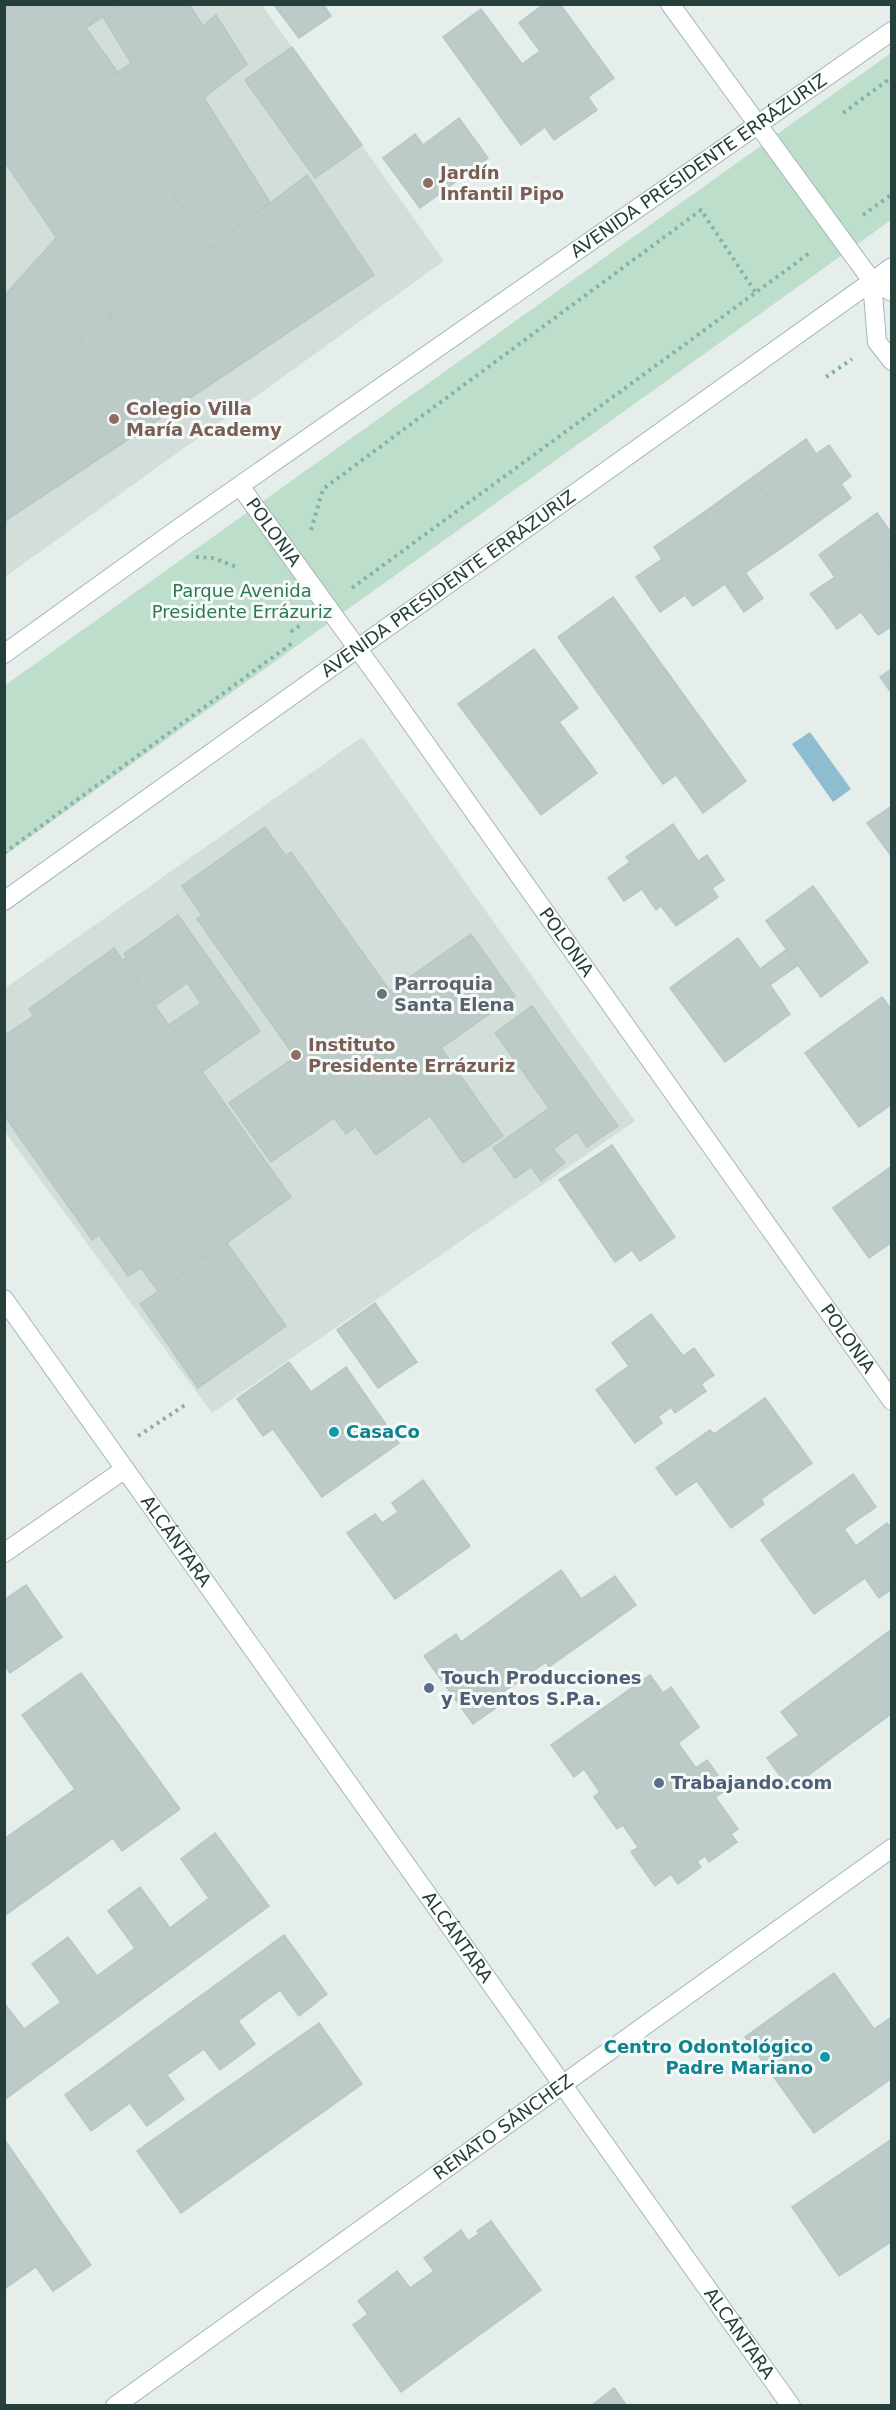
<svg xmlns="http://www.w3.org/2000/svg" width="896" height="2410" font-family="'DejaVu Sans',sans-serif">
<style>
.built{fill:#d3deda}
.green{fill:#bedecc}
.water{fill:#8ebdd1}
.building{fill:#bdcbc8;stroke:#b7c7c3;stroke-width:1.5}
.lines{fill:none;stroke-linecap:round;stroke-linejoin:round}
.street-casing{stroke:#a7b6b3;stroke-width:20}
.secondary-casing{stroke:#a3b9b5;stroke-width:20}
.path{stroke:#86b1aa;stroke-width:4;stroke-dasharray:3 4.5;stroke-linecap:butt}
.street{stroke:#fff;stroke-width:18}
.secondary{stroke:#fff;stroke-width:18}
.education-dot{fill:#8d6e63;stroke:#f5faf8;stroke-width:2}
.worship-dot{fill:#6b7280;stroke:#f5faf8;stroke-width:2}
.culture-dot{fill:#0f9aa8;stroke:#f5faf8;stroke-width:2}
.service-dot{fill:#5c6f8a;stroke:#f5faf8;stroke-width:2}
.labels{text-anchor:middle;stroke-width:6;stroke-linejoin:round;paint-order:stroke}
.street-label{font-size:18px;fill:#243f3c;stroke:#f5faf8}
.education-label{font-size:18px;font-weight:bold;fill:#785e54;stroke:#f5faf8;text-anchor:start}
.park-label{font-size:18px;fill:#2e7655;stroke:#f5faf8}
.worship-label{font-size:18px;font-weight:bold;fill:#5b616d;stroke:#f5faf8;text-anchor:start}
.culture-label{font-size:18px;font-weight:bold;fill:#0d838f;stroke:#f5faf8;text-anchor:start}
.service-label{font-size:18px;font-weight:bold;fill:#4e5e75;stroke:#f5faf8;text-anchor:start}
</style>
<rect width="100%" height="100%" fill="#e5eeeb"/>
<!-- built -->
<g class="built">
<path d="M 5,5 L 262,5 L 444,261 L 5,577 Z"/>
<path d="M 362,737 L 635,1121 L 212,1413 L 5,1132 L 4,989 Z"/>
</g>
<!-- green -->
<path class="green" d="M 891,53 L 891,220 L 5,855 L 4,686 Z"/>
<!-- water -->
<path class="water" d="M 810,732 L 851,789 L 833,802 L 792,744 Z"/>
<!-- building -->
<g class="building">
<path d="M 4,4 L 122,4 L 86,28 L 117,71 L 99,86 L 211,248 L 111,317 L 4,161 Z"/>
<path d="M 122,4 L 189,4 L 203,26 L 216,15 L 247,64 L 204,98 L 270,202 L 211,248 L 99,86 L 131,63 L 103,17 Z"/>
<path d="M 323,4 L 331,16 L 299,38 L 274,5 Z"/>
<path d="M 544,4 L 560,4 L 614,78 L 588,97 L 597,110 L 554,140 L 545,127 L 521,145 L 443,37 L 481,9 L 522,64 L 540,51 L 519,23 Z"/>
<path d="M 292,47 L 362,145 L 315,178 L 245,80 Z"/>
<path d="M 459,118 L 488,158 L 420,208 L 383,158 L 415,134 L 423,145 Z"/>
<path d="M 307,175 L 374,275 L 144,429 L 79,337 L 211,248 Z"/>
<path d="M 58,236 L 111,317 L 79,337 L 144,429 L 5,521 L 4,296 Z"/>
<path d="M 806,439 L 816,454 L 829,445 L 851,476 L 841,484 L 851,498 L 797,537 L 753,477 Z"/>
<path d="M 753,477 L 797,537 L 745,573 L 703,513 Z"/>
<path d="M 703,513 L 763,598 L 744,612 L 725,584 L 693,606 L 685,595 L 660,612 L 636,577 L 662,559 L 654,547 Z"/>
<path d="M 877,513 L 892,534 L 892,564 L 825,612 L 810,594 L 835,577 L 819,555 Z"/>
<path d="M 892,564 L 892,626 L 878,635 L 861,612 L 837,629 L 825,612 Z"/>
<path d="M 613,597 L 746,781 L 703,813 L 676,775 L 663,784 L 558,637 Z"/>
<path d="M 534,649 L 578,708 L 559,722 L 597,773 L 541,815 L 458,704 Z"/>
<path d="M 892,669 L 892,694 L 880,677 Z"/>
<path d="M 892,806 L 892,857 L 867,823 Z"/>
<path d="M 673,824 L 698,861 L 707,855 L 724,880 L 712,888 L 718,897 L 676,926 L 661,906 L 656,910 L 642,889 L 624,901 L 608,878 L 630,862 L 626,857 Z"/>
<path d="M 265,827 L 286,856 L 291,852 L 390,991 L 471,934 L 515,996 L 441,1048 L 503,1136 L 463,1163 L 430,1116 L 376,1155 L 356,1127 L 346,1134 L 334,1118 L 271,1162 L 229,1103 L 295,1057 L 197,919 L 202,915 L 182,886 Z"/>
<path d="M 813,886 L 868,962 L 821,997 L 766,921 Z"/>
<path d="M 178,915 L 260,1031 L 202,1072 L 169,1025 L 201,1003 L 187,983 L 155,1006 L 123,960 L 126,957 L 124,954 Z"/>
<path d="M 738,938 L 760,969 L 786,950 L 798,965 L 770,985 L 790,1014 L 725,1062 L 670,988 Z"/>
<path d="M 114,948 L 291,1197 L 204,1259 L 29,1009 Z"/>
<path d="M 882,997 L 892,1010 L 892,1104 L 859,1127 L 805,1053 Z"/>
<path d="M 532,1006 L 618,1126 L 587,1147 L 577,1132 L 553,1149 L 565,1163 L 541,1181 L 531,1167 L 515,1178 L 493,1148 L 549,1108 L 495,1033 Z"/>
<path d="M 35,1015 L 204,1259 L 158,1291 L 141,1268 L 128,1276 L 99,1235 L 92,1240 L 4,1115 L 4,1036 Z"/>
<path d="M 612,1145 L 675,1237 L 640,1261 L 632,1250 L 615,1262 L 559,1180 Z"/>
<path d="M 892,1166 L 892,1242 L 869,1258 L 833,1208 Z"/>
<path d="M 227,1243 L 286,1326 L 198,1388 L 140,1304 Z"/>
<path d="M 375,1303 L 417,1362 L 378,1388 L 337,1330 Z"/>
<path d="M 651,1314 L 683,1356 L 694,1348 L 714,1375 L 701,1384 L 706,1391 L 675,1413 L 671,1407 L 658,1417 L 662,1423 L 635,1443 L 596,1390 L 629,1366 L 612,1343 Z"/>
<path d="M 289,1362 L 311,1392 L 346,1367 L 399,1443 L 322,1497 L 273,1429 L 263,1436 L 237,1399 Z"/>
<path d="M 765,1398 L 812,1463 L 761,1499 L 764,1504 L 731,1528 L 697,1481 L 676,1495 L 656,1468 L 710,1430 L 714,1434 Z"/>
<path d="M 853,1474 L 876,1507 L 844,1529 L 856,1546 L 887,1523 L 892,1529 L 892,1589 L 879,1598 L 865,1578 L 814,1614 L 761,1540 Z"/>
<path d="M 423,1480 L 470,1546 L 395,1599 L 347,1533 L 375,1514 L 382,1523 L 398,1512 L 392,1503 Z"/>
<path d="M 561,1570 L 581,1599 L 615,1576 L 636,1605 L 549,1667 L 546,1662 L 502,1693 L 507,1700 L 473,1724 L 424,1656 L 456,1634 L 461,1642 Z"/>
<path d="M 26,1585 L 62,1637 L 10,1673 L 4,1664 L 4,1600 Z"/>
<path d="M 892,1629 L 892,1713 L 822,1765 L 781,1712 Z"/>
<path d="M 81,1673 L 180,1809 L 122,1851 L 113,1838 L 4,1916 L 4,1839 L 75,1789 L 22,1715 Z"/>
<path d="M 650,1675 L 663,1693 L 671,1687 L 699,1727 L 678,1743 L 696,1768 L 707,1760 L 728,1789 L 715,1797 L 738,1829 L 731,1834 L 737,1842 L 709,1862 L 705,1856 L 697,1861 L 701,1867 L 678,1884 L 671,1874 L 655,1886 L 631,1852 L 638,1847 L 623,1825 L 617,1829 L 594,1797 L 600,1792 L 584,1769 L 574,1777 L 551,1745 Z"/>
<path d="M 799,1735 L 822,1765 L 790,1789 L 767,1758 Z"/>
<path d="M 215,1833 L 269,1906 L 4,2100 L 4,2003 L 24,2029 L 61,2002 L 32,1964 L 68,1937 L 97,1976 L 135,1948 L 108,1911 L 140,1887 L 170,1928 L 209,1898 L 181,1859 Z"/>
<path d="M 284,1935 L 327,1994 L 299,2016 L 280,1990 L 238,2021 L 255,2044 L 220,2070 L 204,2049 L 167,2075 L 184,2099 L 147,2126 L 130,2103 L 91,2131 L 65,2095 Z"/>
<path d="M 834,1973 L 874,2029 L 892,2017 L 892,2078 L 814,2133 L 745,2037 Z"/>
<path d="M 319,2023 L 362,2084 L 181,2213 L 137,2151 Z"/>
<path d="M 4,2139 L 91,2265 L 53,2291 L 36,2267 L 4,2289 Z"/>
<path d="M 892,2139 L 892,2241 L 839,2276 L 792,2207 Z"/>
<path d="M 491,2221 L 541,2290 L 401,2392 L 353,2325 L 368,2314 L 358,2301 L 397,2271 L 410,2288 L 434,2271 L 424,2258 L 461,2230 L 468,2241 L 479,2234 L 477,2231 Z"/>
<path d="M 614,2388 L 627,2406 L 591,2406 Z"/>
</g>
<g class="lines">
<defs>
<g id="street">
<path id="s1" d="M 240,486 L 389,692 L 892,1401"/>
<path d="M 4,1553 L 125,1469"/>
</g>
<g id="secondary">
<path d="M 670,4 L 872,281 L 892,292"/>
<path d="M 872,281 L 877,342 L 892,361"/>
<path id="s2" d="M 4,654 L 179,528 L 892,31"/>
<path id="s3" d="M 4,901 L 892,267"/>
<path id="s4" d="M 4,1299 L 791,2406"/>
<path id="s5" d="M 115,2406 L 892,1848"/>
</g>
</defs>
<!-- street casing -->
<use href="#street" class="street-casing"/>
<!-- secondary casing -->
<use href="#secondary" class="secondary-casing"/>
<!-- path -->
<g class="path">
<path d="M 843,113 L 892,77"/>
<path d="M 863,215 L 892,194"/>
<path d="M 826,377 L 852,359"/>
<path d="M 311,530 L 323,489 L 701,210 L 756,293"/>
<path d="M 196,557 L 213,558 L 239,568"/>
<path d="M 352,588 L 811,252"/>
<path d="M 291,632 L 302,624"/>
<path d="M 4,853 L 295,641"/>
<path d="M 138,1436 L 185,1405"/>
</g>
<!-- street -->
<use href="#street" class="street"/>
<!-- secondary -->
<use href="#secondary" class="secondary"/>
</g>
<!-- markers -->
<g class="education-dot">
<circle cx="428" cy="183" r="6"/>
<circle cx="114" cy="419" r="6"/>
<circle cx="296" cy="1055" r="6"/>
</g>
<circle class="worship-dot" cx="382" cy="994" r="6"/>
<g class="culture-dot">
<circle cx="334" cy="1432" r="6"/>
<circle cx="825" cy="2057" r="6"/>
</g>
<g class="service-dot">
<circle cx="429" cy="1688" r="6"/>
<circle cx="659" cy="1783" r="6"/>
</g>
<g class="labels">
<!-- street labels -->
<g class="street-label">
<text dy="6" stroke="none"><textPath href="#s2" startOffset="849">AVENIDA PRESIDENTE ERRÁZURIZ</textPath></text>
<text dy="6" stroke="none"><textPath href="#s1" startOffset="57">POLONIA</textPath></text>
<text dy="6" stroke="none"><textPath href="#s3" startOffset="546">AVENIDA PRESIDENTE ERRÁZURIZ</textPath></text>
<text dy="6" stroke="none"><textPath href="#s1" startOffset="561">POLONIA</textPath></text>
<text dy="6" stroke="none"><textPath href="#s1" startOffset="1047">POLONIA</textPath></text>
<text dy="6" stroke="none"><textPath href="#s4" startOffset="297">ALCÁNTARA</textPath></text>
<text dy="6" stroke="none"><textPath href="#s4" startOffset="783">ALCÁNTARA</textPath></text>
<text dy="6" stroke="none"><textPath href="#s5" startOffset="478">RENATO SÁNCHEZ</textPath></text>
<text dy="6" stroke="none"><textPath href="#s4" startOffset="1269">ALCÁNTARA</textPath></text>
</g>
<!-- education labels -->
<g class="education-label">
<text x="440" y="179">Jardín<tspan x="440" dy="21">Infantil Pipo</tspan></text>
<text x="126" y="415">Colegio Villa<tspan x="126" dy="21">María Academy</tspan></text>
<text x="308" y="1051">Instituto<tspan x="308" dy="21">Presidente Errázuriz</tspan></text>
</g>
<!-- park labels -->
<g class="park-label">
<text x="242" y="597">Parque Avenida<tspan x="242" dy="21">Presidente Errázuriz</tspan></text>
</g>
<!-- worship labels -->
<g class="worship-label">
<text x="394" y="990">Parroquia<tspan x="394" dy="21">Santa Elena</tspan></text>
</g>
<!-- culture labels -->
<g class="culture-label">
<text x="346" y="1438">CasaCo</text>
<text x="813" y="2053" text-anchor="end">Centro Odontológico<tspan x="813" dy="21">Padre Mariano</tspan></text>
</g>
<!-- service labels -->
<g class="service-label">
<text x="441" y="1684">Touch Producciones<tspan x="441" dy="21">y Eventos S.P.a.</tspan></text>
<text x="671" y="1789">Trabajando.com</text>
</g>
</g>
<!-- border -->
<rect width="896" height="2410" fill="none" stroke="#243f3c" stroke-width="12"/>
</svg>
